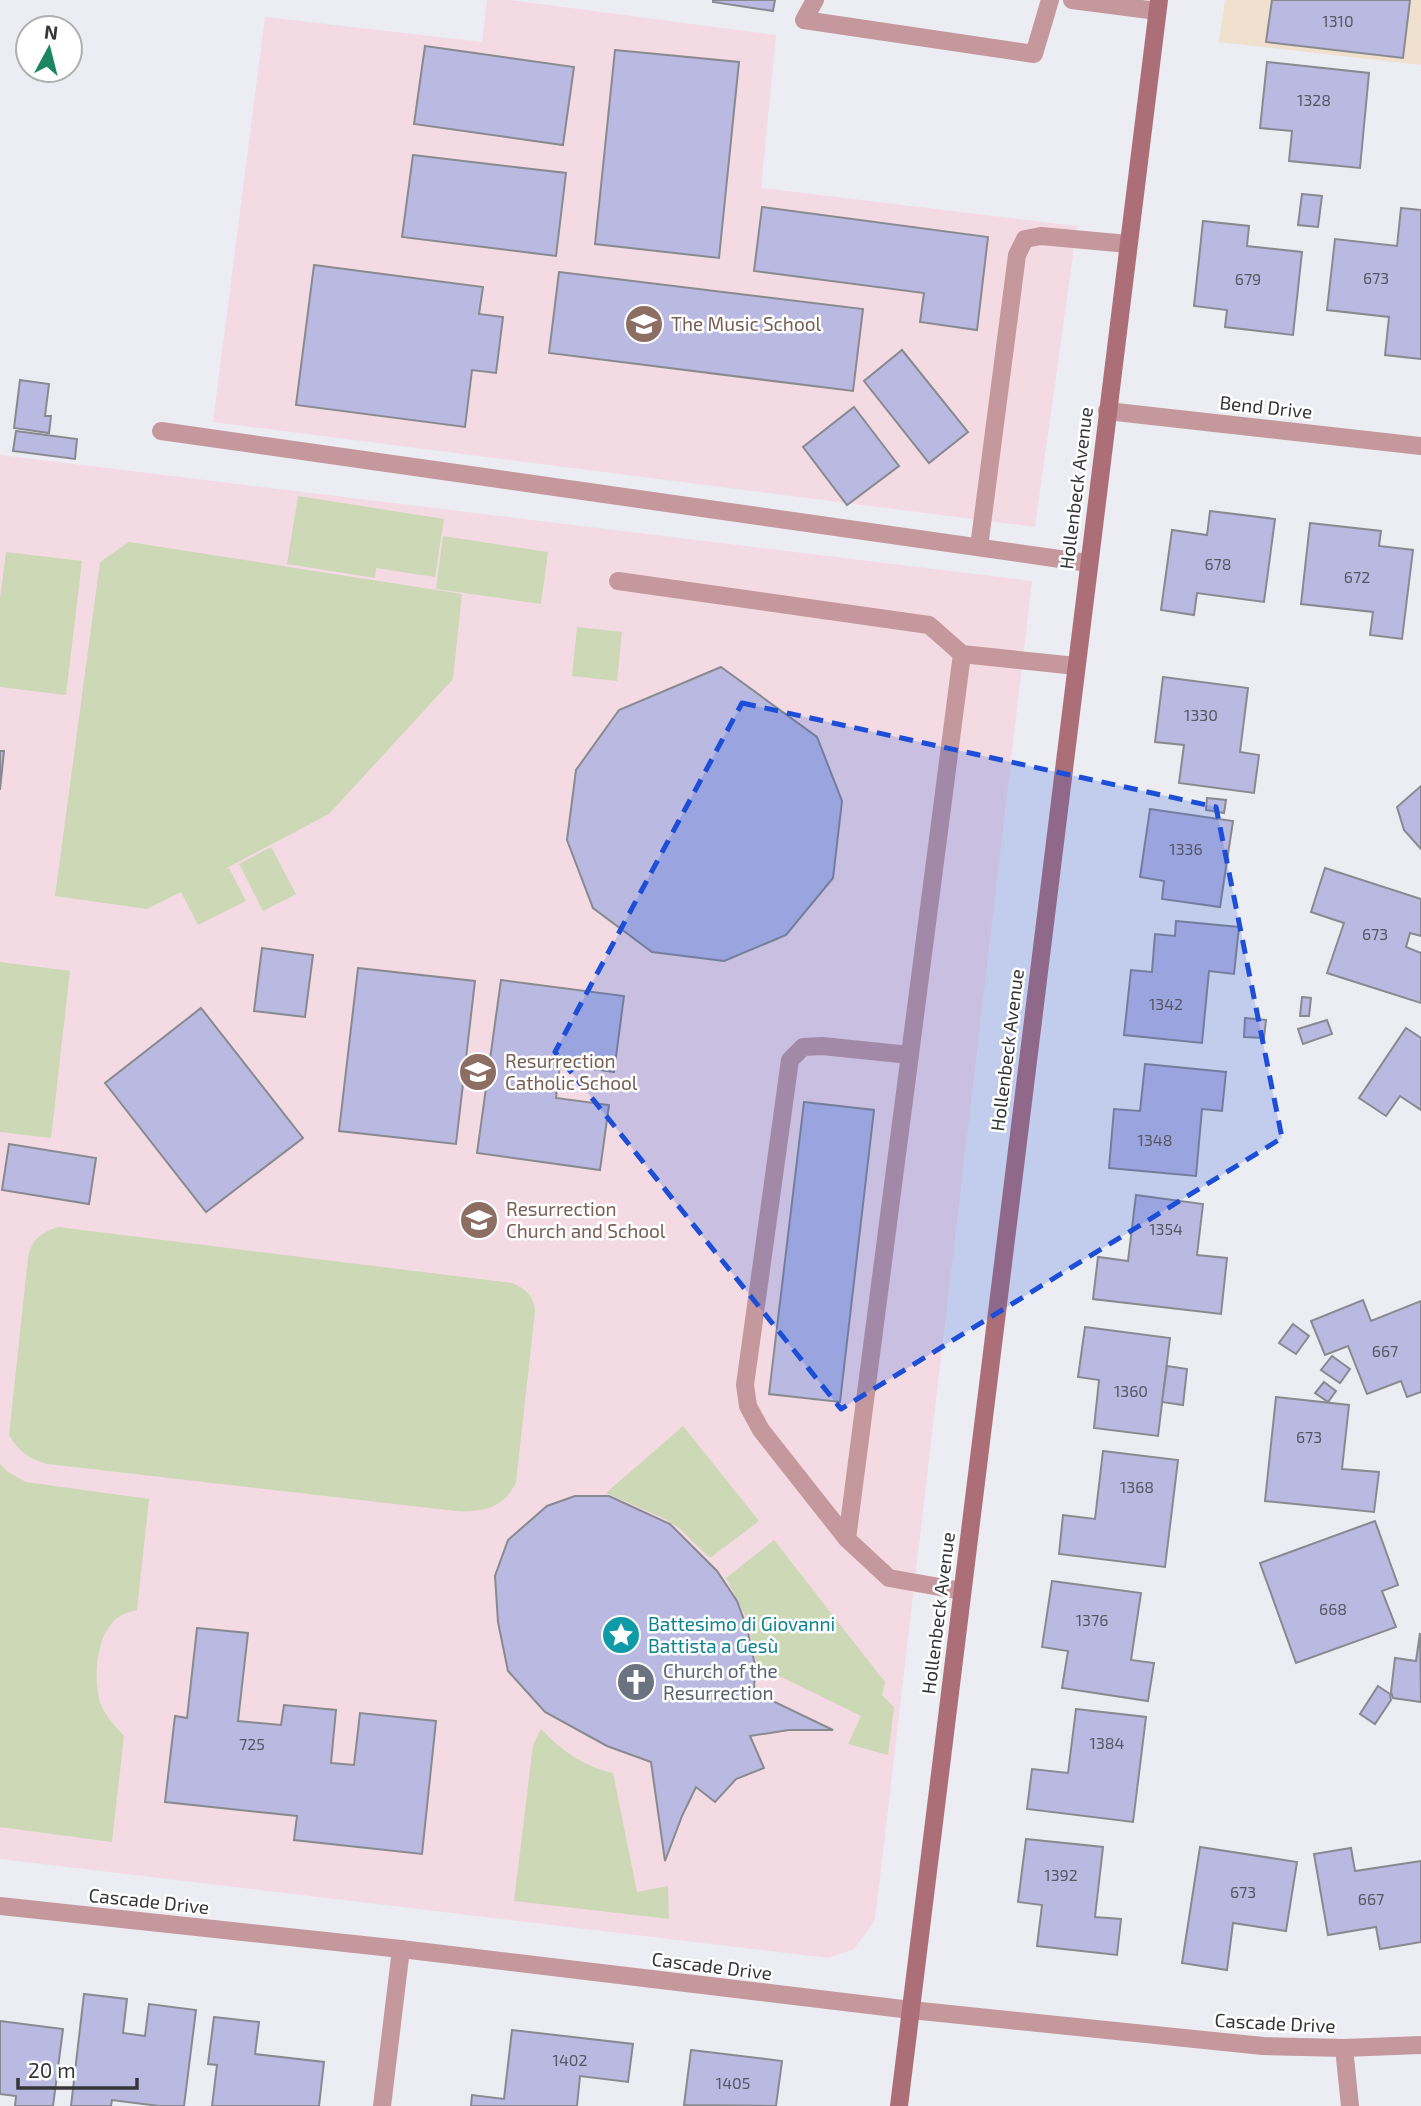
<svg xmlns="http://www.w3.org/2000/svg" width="1421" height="2106" font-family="'Exo 2',sans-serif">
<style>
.commercial{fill:#f0e0ce}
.education{fill:#f4dbe3}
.green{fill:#ccd8b6}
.building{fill:#bab9e2;stroke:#898a90;stroke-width:2}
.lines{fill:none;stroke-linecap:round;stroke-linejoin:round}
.lane{stroke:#c4989d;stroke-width:18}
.street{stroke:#c4989d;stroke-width:18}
.secondary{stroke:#ad6f77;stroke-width:18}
.marked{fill:#1d4ed8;fill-opacity:0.2;stroke:#1d4ed8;stroke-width:5;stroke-dasharray:14 9;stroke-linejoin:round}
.labels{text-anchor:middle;stroke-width:5;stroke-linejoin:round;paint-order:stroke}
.number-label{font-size:16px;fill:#575763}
.education-label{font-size:19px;fill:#785e54;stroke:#fff;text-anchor:start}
.street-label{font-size:19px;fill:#363639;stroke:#fff}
.culture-label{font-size:19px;fill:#0d838f;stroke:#fff;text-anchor:start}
.worship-label{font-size:19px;fill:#5b616d;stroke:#fff;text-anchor:start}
</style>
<rect width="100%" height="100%" fill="#ececf3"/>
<!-- commercial -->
<path class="commercial" d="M 1225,0 L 1421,0 L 1421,65 L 1219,42 Z"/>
<!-- education -->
<g class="education">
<path d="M 487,0 L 510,0 L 776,35 L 761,188 L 1077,226 L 1035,527 L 213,422 L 265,17 L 482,42 Z"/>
<path d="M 0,455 L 1032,581 L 875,1920 L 854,1949 L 828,1958 L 0,1859 Z"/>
</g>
<!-- green -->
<g class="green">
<path d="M 298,496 L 444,519 L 435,577 L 376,568 L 375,578 L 287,564 Z"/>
<path d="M 443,536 L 548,552 L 541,604 L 436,589 Z"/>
<path d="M 129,542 L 462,594 L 453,679 L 329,814 L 223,870 L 229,868 L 246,901 L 198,925 L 181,892 L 147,909 L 55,896 L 100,562 Z"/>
<path d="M 6,552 L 82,561 L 66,695 L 0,687 L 0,598 Z"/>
<path d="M 577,627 L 622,632 L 617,681 L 572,676 Z"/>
<path d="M 271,847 L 296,894 L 263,911 L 239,864 Z"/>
<path d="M 0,962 L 70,971 L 51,1138 L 0,1132 Z"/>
<path d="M 58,1227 L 512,1283 C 526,1289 534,1296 535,1312 L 516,1482 C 504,1508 483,1513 456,1511 L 48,1464 C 30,1460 18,1451 9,1435 L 28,1258 C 31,1240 40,1233 58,1227 Z"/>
<path d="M 683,1426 L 759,1521 L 710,1558 L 679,1528 L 665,1519 L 606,1493 Z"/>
<path d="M 0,1464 L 8,1472 L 26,1482 L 149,1499 L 137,1610 C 130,1612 121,1614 116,1619 C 96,1636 94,1675 99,1699 C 103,1714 114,1725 124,1736 L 112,1842 L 0,1827 Z"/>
<path d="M 774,1540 L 885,1682 L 882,1695 L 894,1707 L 888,1755 L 848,1744 L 861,1716 L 757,1665 L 746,1617 L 726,1578 Z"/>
<path d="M 541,1729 C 562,1751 583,1766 613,1773 L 637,1892 L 668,1886 L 669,1919 L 514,1901 L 533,1745 Z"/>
</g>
<!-- building -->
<g class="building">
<path d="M 713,0 L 775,0 L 773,11 L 713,2 Z"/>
<path d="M 1272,0 L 1410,0 L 1403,58 L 1266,42 Z"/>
<path d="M 425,46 L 574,67 L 563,145 L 414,124 Z"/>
<path d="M 615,50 L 739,62 L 719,258 L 595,244 Z"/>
<path d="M 1267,62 L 1369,73 L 1360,168 L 1289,161 L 1292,131 L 1260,128 Z"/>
<path d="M 413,155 L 566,173 L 556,256 L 402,237 Z"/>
<path d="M 1302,194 L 1322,196 L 1318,227 L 1298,225 Z"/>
<path d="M 762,207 L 988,237 L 977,330 L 920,322 L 924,293 L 754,271 Z"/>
<path d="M 1401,208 L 1421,210 L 1421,359 L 1385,355 L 1389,317 L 1327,310 L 1335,239 L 1397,246 Z"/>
<path d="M 1203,221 L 1249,226 L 1247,246 L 1302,252 L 1293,335 L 1225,327 L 1227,310 L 1194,306 Z"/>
<path d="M 314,265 L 483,287 L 479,314 L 503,317 L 496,373 L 472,370 L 465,427 L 296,405 Z"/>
<path d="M 559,272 L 863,309 L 853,391 L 549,353 Z"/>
<path d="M 902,350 L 968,432 L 929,463 L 864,381 Z"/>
<path d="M 20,380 L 49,384 L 45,416 L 51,416 L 49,433 L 14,428 Z"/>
<path d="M 854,407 L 899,466 L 847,505 L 803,447 Z"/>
<path d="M 16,431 L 77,439 L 75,459 L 13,451 Z"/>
<path d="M 1210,511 L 1275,519 L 1264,602 L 1197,593 L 1194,615 L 1161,610 L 1172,530 L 1207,535 Z"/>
<path d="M 1310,523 L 1381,531 L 1379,546 L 1413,550 L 1402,639 L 1370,635 L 1373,612 L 1301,604 Z"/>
<path d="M 721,667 L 817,737 L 842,801 L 833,878 L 786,935 L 724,961 L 652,952 L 593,908 L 567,840 L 576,770 L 619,710 Z"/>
<path d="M 1163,677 L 1248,688 L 1240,752 L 1259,755 L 1254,793 L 1179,783 L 1184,745 L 1155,742 Z"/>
<path d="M 0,751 L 4,751 L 0,790 Z"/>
<path d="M 1421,786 L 1421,849 L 1404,830 L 1397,807 Z"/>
<path d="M 1207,798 L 1226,800 L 1224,813 L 1206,810 Z"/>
<path d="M 1150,809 L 1233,821 L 1220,907 L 1162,899 L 1164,881 L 1140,877 Z"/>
<path d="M 1325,868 L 1421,899 L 1421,936 L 1410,933 L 1406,947 L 1421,953 L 1421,1003 L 1327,973 L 1344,923 L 1311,912 Z"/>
<path d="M 1176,921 L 1239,927 L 1234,974 L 1209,971 L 1202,1043 L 1124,1035 L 1131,970 L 1152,972 L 1155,934 L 1175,936 Z"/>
<path d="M 262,948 L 313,955 L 305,1017 L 254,1011 Z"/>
<path d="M 358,968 L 475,981 L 456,1144 L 339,1131 Z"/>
<path d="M 501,980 L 624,996 L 614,1072 L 560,1064 L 556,1098 L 609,1105 L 600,1170 L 477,1153 Z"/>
<path d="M 1302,997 L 1311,998 L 1309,1016 L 1300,1016 Z"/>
<path d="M 201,1008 L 303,1138 L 206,1212 L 105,1083 Z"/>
<path d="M 1245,1018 L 1266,1020 L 1264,1038 L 1244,1037 Z"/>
<path d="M 1327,1020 L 1332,1034 L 1303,1044 L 1298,1029 Z"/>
<path d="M 1406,1028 L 1421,1038 L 1421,1110 L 1400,1096 L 1386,1116 L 1359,1098 Z"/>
<path d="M 1145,1064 L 1226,1072 L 1222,1111 L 1202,1109 L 1196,1176 L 1109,1168 L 1114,1109 L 1140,1111 Z"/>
<path d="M 804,1102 L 874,1110 L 840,1402 L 769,1394 Z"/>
<path d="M 9,1144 L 96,1158 L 89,1204 L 2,1190 Z"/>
<path d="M 1136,1195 L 1203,1204 L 1197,1255 L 1227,1258 L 1221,1314 L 1093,1299 L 1098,1257 L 1128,1261 Z"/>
<path d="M 1363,1300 L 1371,1321 L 1421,1301 L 1421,1392 L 1407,1397 L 1401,1381 L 1367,1394 L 1348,1346 L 1325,1355 L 1311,1321 Z"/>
<path d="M 1293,1324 L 1309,1336 L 1296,1354 L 1279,1343 Z"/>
<path d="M 1085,1327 L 1170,1338 L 1158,1436 L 1094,1428 L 1099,1380 L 1078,1377 Z"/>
<path d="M 1332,1356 L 1350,1369 L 1340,1383 L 1321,1370 Z"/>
<path d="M 1167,1366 L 1187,1369 L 1183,1405 L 1162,1402 Z"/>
<path d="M 1324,1382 L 1336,1391 L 1328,1402 L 1315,1393 Z"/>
<path d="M 1276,1397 L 1349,1405 L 1342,1469 L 1379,1472 L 1374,1512 L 1265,1501 Z"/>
<path d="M 1103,1451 L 1178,1460 L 1165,1567 L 1059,1554 L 1063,1515 L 1095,1519 Z"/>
<path d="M 575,1496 L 609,1496 L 670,1524 L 717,1571 L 737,1601 L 747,1628 L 755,1665 L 754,1692 L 833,1730 L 789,1730 L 750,1736 L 764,1768 L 736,1779 L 715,1802 L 696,1787 L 682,1816 L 665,1861 L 651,1762 L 607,1746 L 545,1712 L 508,1671 L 498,1622 L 495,1576 L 508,1540 L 547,1506 Z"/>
<path d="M 1375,1521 L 1398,1585 L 1382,1591 L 1396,1627 L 1296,1663 L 1260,1563 Z"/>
<path d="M 1052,1581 L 1141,1593 L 1131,1660 L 1154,1663 L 1148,1701 L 1062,1688 L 1068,1651 L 1042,1647 Z"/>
<path d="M 197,1628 L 248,1633 L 238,1721 L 281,1725 L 284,1705 L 336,1710 L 331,1763 L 354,1765 L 360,1713 L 436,1721 L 422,1854 L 294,1840 L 297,1816 L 165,1802 L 175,1716 L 187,1718 Z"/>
<path d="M 1420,1633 L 1421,1702 L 1393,1698 L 1391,1692 L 1395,1658 L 1416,1661 Z"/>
<path d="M 1378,1686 L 1390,1694 L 1391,1700 L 1375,1724 L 1360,1714 Z"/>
<path d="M 1076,1709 L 1146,1717 L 1133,1822 L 1027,1809 L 1032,1769 L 1068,1773 Z"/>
<path d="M 1026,1839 L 1103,1847 L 1095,1917 L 1121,1919 L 1117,1955 L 1037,1946 L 1042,1905 L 1018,1902 Z"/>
<path d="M 1200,1847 L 1297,1862 L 1286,1931 L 1233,1923 L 1227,1970 L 1182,1963 Z"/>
<path d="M 1351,1848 L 1355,1871 L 1421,1861 L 1421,1942 L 1380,1949 L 1376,1927 L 1328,1935 L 1314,1854 Z"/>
<path d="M 84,1994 L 127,1999 L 123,2033 L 145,2036 L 149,2004 L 196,2010 L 184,2106 L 159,2106 L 112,2100 L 111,2106 L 71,2106 Z"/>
<path d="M 214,2017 L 259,2022 L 255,2054 L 324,2062 L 319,2106 L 212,2106 L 217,2065 L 208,2064 Z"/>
<path d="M 0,2021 L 63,2029 L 53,2106 L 15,2106 L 16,2096 L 0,2094 Z"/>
<path d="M 512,2030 L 633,2044 L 628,2082 L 580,2076 L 577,2106 L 471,2106 L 472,2095 L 504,2099 Z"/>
<path d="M 691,2050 L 782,2061 L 776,2106 L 684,2105 Z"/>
</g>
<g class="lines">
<!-- lane -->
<g class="lane">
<path d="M 815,0 L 804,20 L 1034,54 L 1050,0"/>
<path d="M 1072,0 L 1157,11"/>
<path d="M 161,431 L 1088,563"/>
<path d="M 979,547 L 1017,255 L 1025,239 L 1041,236 L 1128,244"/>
<path d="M 618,581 L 929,625 L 962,654 L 1076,666"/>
<path d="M 962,654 L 847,1539 L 889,1578 L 962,1591"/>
<path d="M 847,1539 L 761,1430 L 748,1406 L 745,1385 L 790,1060 L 803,1047 L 822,1046 L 910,1055"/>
</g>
<!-- street -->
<g class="street">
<path d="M 1107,411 L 1421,446"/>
<path d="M 0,1906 L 401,1949 L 911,2010 L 1263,2046 L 1344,2048 L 1421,2045"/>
<path d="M 1344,2048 L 1350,2106"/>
<path d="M 382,2106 L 401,1949"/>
</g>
<!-- secondary -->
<path class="secondary" d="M 899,2106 L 1159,0"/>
</g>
<!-- marked area -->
<path class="marked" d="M 742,703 L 1216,807 L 1282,1138 L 841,1409 L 555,1052 Z"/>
<!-- icons -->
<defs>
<symbol id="school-disc" viewBox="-11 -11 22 22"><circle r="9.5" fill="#8d6e63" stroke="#fff"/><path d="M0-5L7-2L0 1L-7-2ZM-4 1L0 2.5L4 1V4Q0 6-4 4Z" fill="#fff"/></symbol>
<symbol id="sight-disc" viewBox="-11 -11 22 22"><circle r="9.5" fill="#0f9aa8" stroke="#fff"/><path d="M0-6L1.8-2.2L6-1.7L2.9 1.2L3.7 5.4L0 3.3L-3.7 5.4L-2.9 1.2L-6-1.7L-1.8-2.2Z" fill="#fff"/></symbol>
<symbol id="church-disc" viewBox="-11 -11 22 22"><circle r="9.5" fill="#6b7280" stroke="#fff"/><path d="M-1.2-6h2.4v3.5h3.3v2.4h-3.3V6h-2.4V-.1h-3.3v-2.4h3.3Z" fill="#fff"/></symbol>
</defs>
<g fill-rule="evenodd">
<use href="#school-disc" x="622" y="302" width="44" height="44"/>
<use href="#school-disc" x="456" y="1050" width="44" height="44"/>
<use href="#school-disc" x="457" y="1198" width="44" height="44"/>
<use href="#sight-disc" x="599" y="1613" width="44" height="44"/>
<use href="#church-disc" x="614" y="1660" width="44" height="44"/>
</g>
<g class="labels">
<!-- number labels -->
<g class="number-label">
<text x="1338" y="27">1310</text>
<text x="1314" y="106">1328</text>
<text x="1376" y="284">673</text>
<text x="1248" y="285">679</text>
<text x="1218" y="570">678</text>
<text x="1357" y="583">672</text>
<text x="1201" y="721">1330</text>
<text x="1186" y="855">1336</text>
<text x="1375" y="940">673</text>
<text x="1166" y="1010">1342</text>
<text x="1155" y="1146">1348</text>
<text x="1166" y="1235">1354</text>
<text x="1385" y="1357">667</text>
<text x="1131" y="1397">1360</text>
<text x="1309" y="1443">673</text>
<text x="1137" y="1493">1368</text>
<text x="1333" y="1615">668</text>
<text x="1092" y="1626">1376</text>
<text x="1107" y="1749">1384</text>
<text x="252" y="1750">725</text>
<text x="1061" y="1881">1392</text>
<text x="1243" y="1898">673</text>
<text x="1371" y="1905">667</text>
<text x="570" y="2066">1402</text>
<text x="733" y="2089">1405</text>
</g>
<!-- education labels -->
<g class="education-label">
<text x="671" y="331">The Music School</text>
<text x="505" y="1068">Resurrection<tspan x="505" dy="22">Catholic School</tspan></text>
<text x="506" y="1216">Resurrection<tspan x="506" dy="22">Church and School</tspan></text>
</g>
<!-- street labels -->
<g class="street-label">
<text transform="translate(1266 407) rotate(6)" y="7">Bend Drive</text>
<text transform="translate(1076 488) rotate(-83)" y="7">Hollenbeck Avenue</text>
<text transform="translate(1007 1050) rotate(-83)" y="7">Hollenbeck Avenue</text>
<text transform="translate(938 1613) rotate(-83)" y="7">Hollenbeck Avenue</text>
<text transform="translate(149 1901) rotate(6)" y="7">Cascade Drive</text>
<text transform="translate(712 1966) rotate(7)" y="7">Cascade Drive</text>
<text transform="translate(1275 2023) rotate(3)" y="7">Cascade Drive</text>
</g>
<!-- culture labels -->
<g class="culture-label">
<text x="648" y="1631">Battesimo di Giovanni<tspan x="648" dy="22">Battista a Gesù</tspan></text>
</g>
<!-- worship labels -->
<g class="worship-label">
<text x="663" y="1678">Church of the<tspan x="663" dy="22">Resurrection</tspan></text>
</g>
</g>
<!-- north arrow -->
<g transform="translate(49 49) rotate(7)"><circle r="33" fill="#ffffff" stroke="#afafb0" stroke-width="2"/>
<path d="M0-5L12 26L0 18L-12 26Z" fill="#1c8561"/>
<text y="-10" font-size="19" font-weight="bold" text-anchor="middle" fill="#363639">N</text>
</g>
<!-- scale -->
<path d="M18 2078v10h119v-10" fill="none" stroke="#363639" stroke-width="3.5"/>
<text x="28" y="2078" font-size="21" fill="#363639" stroke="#ffffff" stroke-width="5" paint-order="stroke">20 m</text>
</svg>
